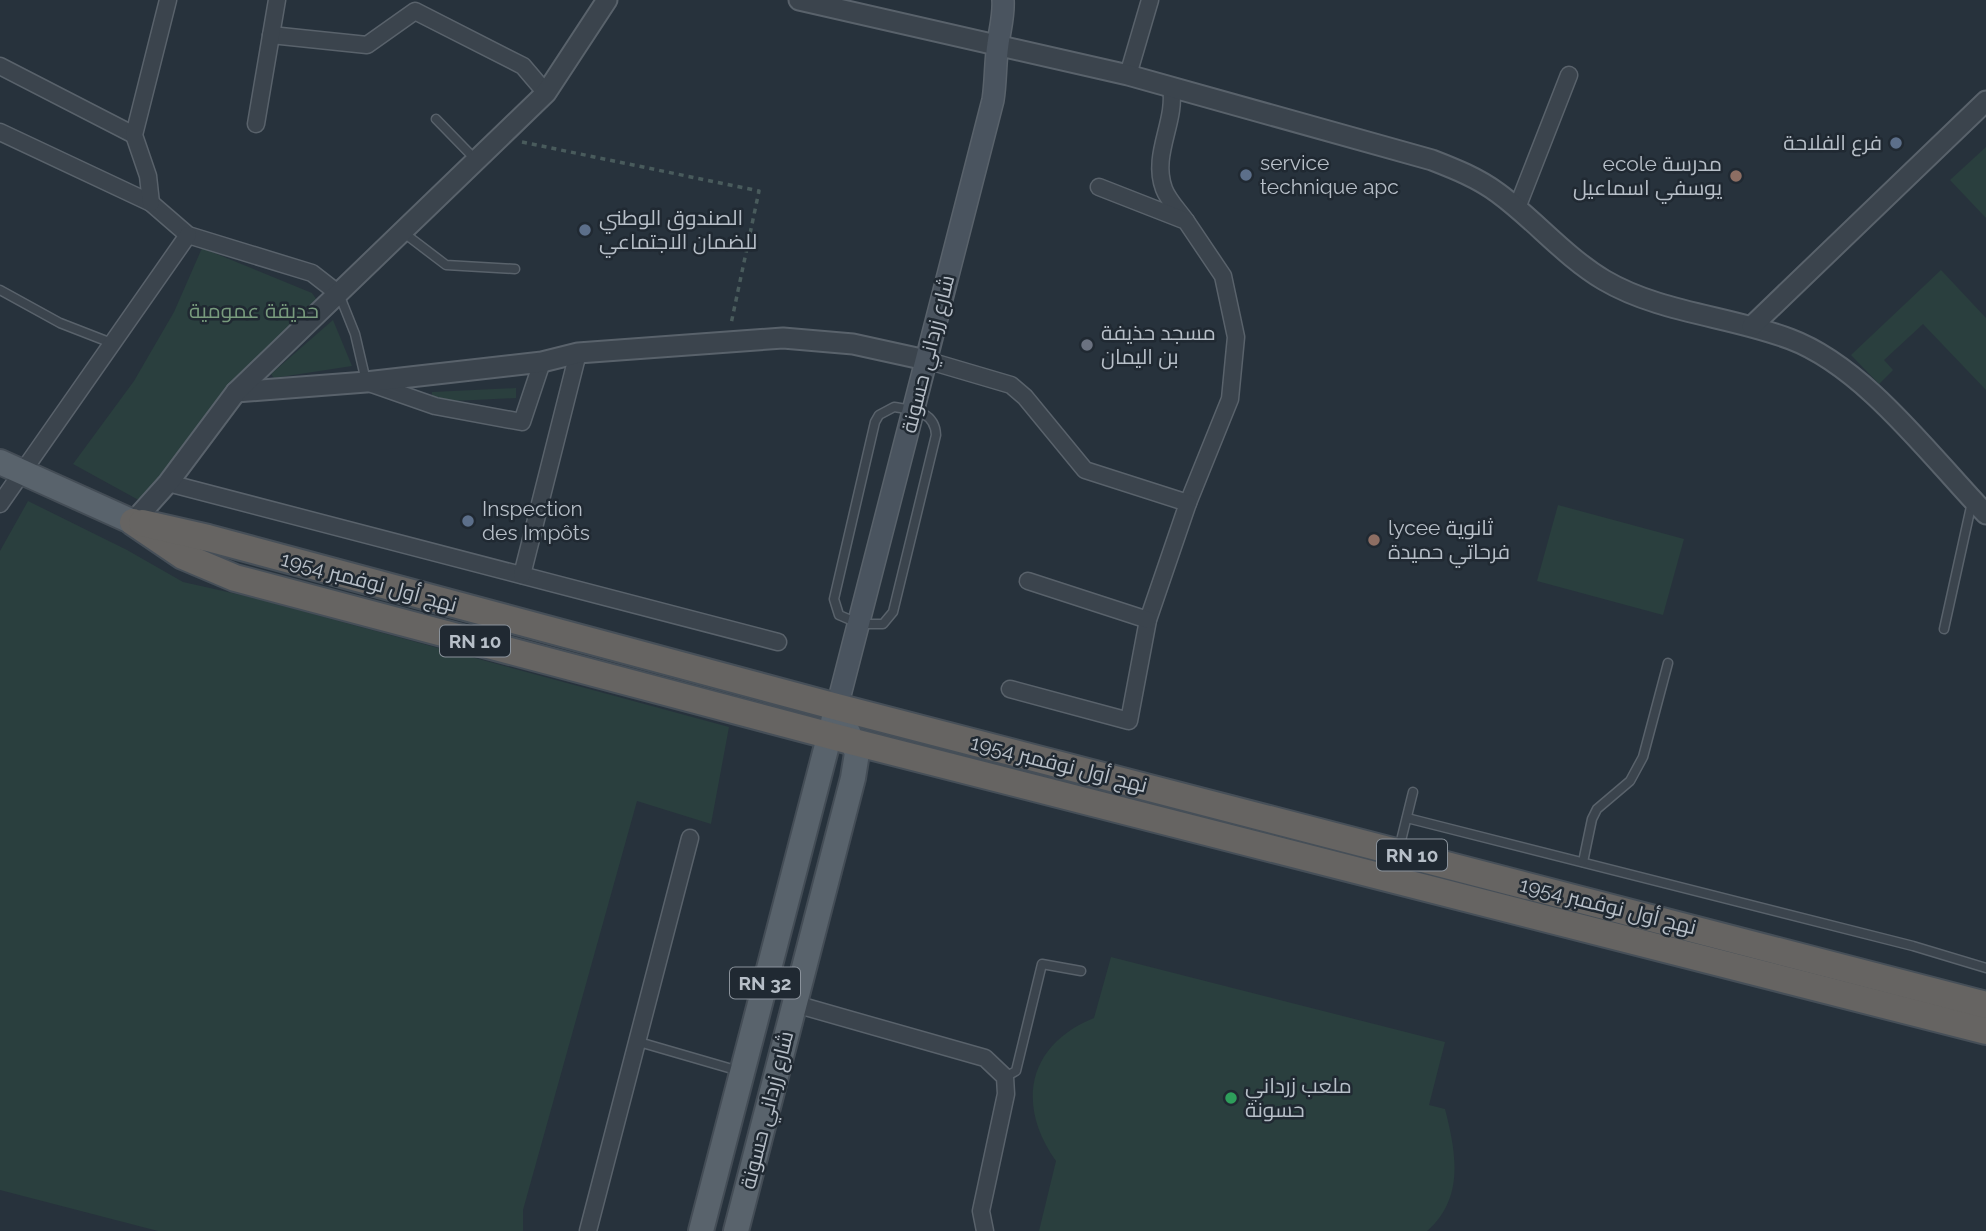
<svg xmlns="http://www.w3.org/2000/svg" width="1986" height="1231" font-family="Raleway,Cairo,sans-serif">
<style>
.green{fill:#2a3f3e}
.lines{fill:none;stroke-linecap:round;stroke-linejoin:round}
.service-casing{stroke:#59626b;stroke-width:11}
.minor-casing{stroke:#59626b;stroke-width:19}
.tertiary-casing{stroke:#59626b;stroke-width:23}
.secondary-casing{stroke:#59626b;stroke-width:24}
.primary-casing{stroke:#444d56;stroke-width:28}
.trunk-casing{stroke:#464f58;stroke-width:30}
.path{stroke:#495b5c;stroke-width:3.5;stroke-dasharray:5 5;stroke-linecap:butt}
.service{stroke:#3b444d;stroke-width:8}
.minor{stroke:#3b444d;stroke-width:16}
.tertiary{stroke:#3b444d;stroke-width:19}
.secondary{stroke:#4a545f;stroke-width:21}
.primary{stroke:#59636c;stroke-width:24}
.trunk{stroke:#666462;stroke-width:26}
.service-dot{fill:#5c6f8a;stroke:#202932;stroke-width:2.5}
.education-dot{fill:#8d6e63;stroke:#202932;stroke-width:2.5}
.worship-dot{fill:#6b7280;stroke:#202932;stroke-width:2.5}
.leisure-dot{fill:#2e9e5b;stroke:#202932;stroke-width:2.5}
.labels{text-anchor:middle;stroke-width:5;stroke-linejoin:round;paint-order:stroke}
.shield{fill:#202932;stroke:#8a929b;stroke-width:2}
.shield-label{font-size:19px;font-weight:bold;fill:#b7bfc8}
.poi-label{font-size:21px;fill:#b7bfc8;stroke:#202932;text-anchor:start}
.park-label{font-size:21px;fill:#789b7d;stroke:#202932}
.street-label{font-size:21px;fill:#b7bfc8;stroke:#202932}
</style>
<rect width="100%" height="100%" fill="#27323c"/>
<!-- green -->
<g class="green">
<path d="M 1986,147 L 1986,218 L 1950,180 Z"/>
<path d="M 202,248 L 312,293 L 321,306 L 204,416 L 144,503 L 73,464 L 134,381 L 174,312 Z"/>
<path d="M 1941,270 L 1986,318 L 1986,390 L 1923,324 L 1884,360 L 1893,370 L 1879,384 L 1851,355 Z"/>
<path d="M 333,320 L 352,366 L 274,378 L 271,374 Z"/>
<path d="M 516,388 L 516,398 L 432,402 L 432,392 Z"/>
<path d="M 28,501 L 127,550 L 183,582 L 250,597 L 729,727 L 711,824 L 637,801 L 523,1210 L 523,1231 L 158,1231 L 0,1190 L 0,551 Z"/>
<path d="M 1558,505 L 1684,539 L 1663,615 L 1537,581 Z"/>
<path d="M 1111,957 L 1445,1042 L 1429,1105 L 1445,1109 C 1456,1152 1465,1198 1427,1231 L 1039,1231 L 1056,1161 C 1016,1105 1027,1045 1094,1018 Z"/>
</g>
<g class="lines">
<defs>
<g id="service">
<path d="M 436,119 L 475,159"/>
<path d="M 404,233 L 446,265 L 515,269"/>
<path d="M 0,290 L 60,323 L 114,344"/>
<path d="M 339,294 L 355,334 L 366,381"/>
<path d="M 894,407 C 913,410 935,411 936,435 L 893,612 L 883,624 L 860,624 L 839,615 L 834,599 L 875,422 L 879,415 Z"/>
<path d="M 1944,629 L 1972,502"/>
<path d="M 1407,818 L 1913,946 L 1986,968"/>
<path d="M 1583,862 L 1592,819 L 1597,809 L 1630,781 L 1643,757 L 1668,663"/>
<path d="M 1392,877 L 1413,792"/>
<path d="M 639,1042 L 739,1071"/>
<path d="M 1005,1077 L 1016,1071 L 1042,964 L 1081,971"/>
</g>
<g id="minor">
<path d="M 271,35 L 367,45 L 415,11 L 523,66 L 546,93"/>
<path d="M 0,66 L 134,135"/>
<path d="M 1128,75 L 1150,0"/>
<path d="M 1171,87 C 1177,122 1151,154 1164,189 C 1168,200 1179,211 1186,221"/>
<path d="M 256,124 L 277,0"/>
<path d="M 0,132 L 151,203 L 188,235 L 312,273 L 339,294"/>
<path d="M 1099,187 L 1186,221 L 1223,276 L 1236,337 L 1230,399 L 1188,503"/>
<path d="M 151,203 L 148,176 L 134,135 L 168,0"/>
<path d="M 1517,208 L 1569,75"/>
<path d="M 926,360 L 1011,385 L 1025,397 L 1085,470 L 1188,503 L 1148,620 L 1129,721 L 1010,689"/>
<path d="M 369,383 L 435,406 L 522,422 L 542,362"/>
<path d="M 168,483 L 778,642"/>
<path d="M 0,504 L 188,235"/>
<path d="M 522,575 L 578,353"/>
<path d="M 1028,581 L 1148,620"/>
<path d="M 795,1004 L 985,1058 L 1005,1077 L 1006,1094 L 981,1211 L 985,1231"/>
<path d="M 588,1231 L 690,838"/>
</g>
<g id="tertiary">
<path d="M 799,0 L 1128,75 L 1432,160 C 1455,169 1478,178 1498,193 C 1535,220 1564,256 1604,280 C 1660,313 1730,316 1790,339 C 1865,367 1931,457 1986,514"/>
<path d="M 1752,326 L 1986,101"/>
<path d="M 236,392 L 366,382 L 542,362 L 578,353 L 783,338 L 853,344 L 926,360"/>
<path d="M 133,522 L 168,483 L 236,392 L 546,93 L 607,0"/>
</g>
<path id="secondary" d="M 837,707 L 993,100 C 996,81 995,63 998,44 C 1000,28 1004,16 1003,0"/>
<g id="primary">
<path d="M 0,462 L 133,522"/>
<path d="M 701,1231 L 834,718"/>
<path d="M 736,1231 L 853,778 L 857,753 L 837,707"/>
</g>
<g id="trunk">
<path d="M 133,522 L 183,556 L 235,578 L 854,742 L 1986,1031"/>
<path d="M 142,523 L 208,538 L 837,707 L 1986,1005"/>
</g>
</defs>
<!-- service casing -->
<use href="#service" class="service-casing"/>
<!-- minor casing -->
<use href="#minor" class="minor-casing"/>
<!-- tertiary casing -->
<use href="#tertiary" class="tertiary-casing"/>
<!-- secondary casing -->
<use href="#secondary" class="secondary-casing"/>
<!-- primary casing -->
<use href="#primary" class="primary-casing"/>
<!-- trunk casing -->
<use href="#trunk" class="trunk-casing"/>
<!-- path -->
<path class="path" d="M 522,142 L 759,191 L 731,324"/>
<!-- service -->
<use href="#service" class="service"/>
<!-- minor -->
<use href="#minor" class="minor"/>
<!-- tertiary -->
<use href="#tertiary" class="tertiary"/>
<!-- secondary -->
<use href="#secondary" class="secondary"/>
<!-- primary -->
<use href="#primary" class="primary"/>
<!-- trunk -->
<use href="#trunk" class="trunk"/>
</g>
<!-- markers -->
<g class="service-dot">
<circle cx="1896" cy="143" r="7"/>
<circle cx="1246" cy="175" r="7"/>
<circle cx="585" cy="230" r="7"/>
<circle cx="468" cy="521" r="7"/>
</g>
<g class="education-dot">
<circle cx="1736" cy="176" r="7"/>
<circle cx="1374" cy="540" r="7"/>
</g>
<circle class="worship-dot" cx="1087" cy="345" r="7"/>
<circle class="leisure-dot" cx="1231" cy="1098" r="7"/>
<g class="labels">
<!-- shield labels -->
<g class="shield">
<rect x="440" y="625.5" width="70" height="31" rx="5"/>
<rect x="1377" y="839.5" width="70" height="31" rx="5"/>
<rect x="730" y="967.5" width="70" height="31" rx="5"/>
</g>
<g class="shield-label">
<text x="475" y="648">RN 10</text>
<text x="1412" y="862">RN 10</text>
<text x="765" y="990">RN 32</text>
</g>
<!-- poi labels -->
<g class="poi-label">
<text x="1882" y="150" text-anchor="end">فرع الفلاحة</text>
<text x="1260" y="170">service<tspan x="1260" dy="24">technique apc</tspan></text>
<text x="1722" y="171" text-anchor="end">ecole مدرسة<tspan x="1722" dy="24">يوسفي اسماعيل</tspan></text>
<text x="599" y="225">الصندوق الوطني<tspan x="599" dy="24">للضمان الاجتماعي</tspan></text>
<text x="1101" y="340">مسجد حذيفة<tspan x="1101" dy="24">بن اليمان</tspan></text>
<text x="482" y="516">Inspection<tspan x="482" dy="24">des Impôts</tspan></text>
<text x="1388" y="535">lycee ثانوية<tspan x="1388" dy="24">فرحاتي حميدة</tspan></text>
<text x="1245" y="1093">ملعب زرداني<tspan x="1245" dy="24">حسونة</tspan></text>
</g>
<!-- park labels -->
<g class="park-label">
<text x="254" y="318">حديقة عمومية</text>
</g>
<!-- street labels -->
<g class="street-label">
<text transform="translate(928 354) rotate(-76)" y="7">شارع زرداني حسونة</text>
<text transform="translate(369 582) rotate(15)" y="7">نهج أول نوفمبر 1954</text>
<text transform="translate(1059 764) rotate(14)" y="7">نهج أول نوفمبر 1954</text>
<text transform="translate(1608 906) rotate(14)" y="7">نهج أول نوفمبر 1954</text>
<text transform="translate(767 1110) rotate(-76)" y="7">شارع زرداني حسونة</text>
</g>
</g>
</svg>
